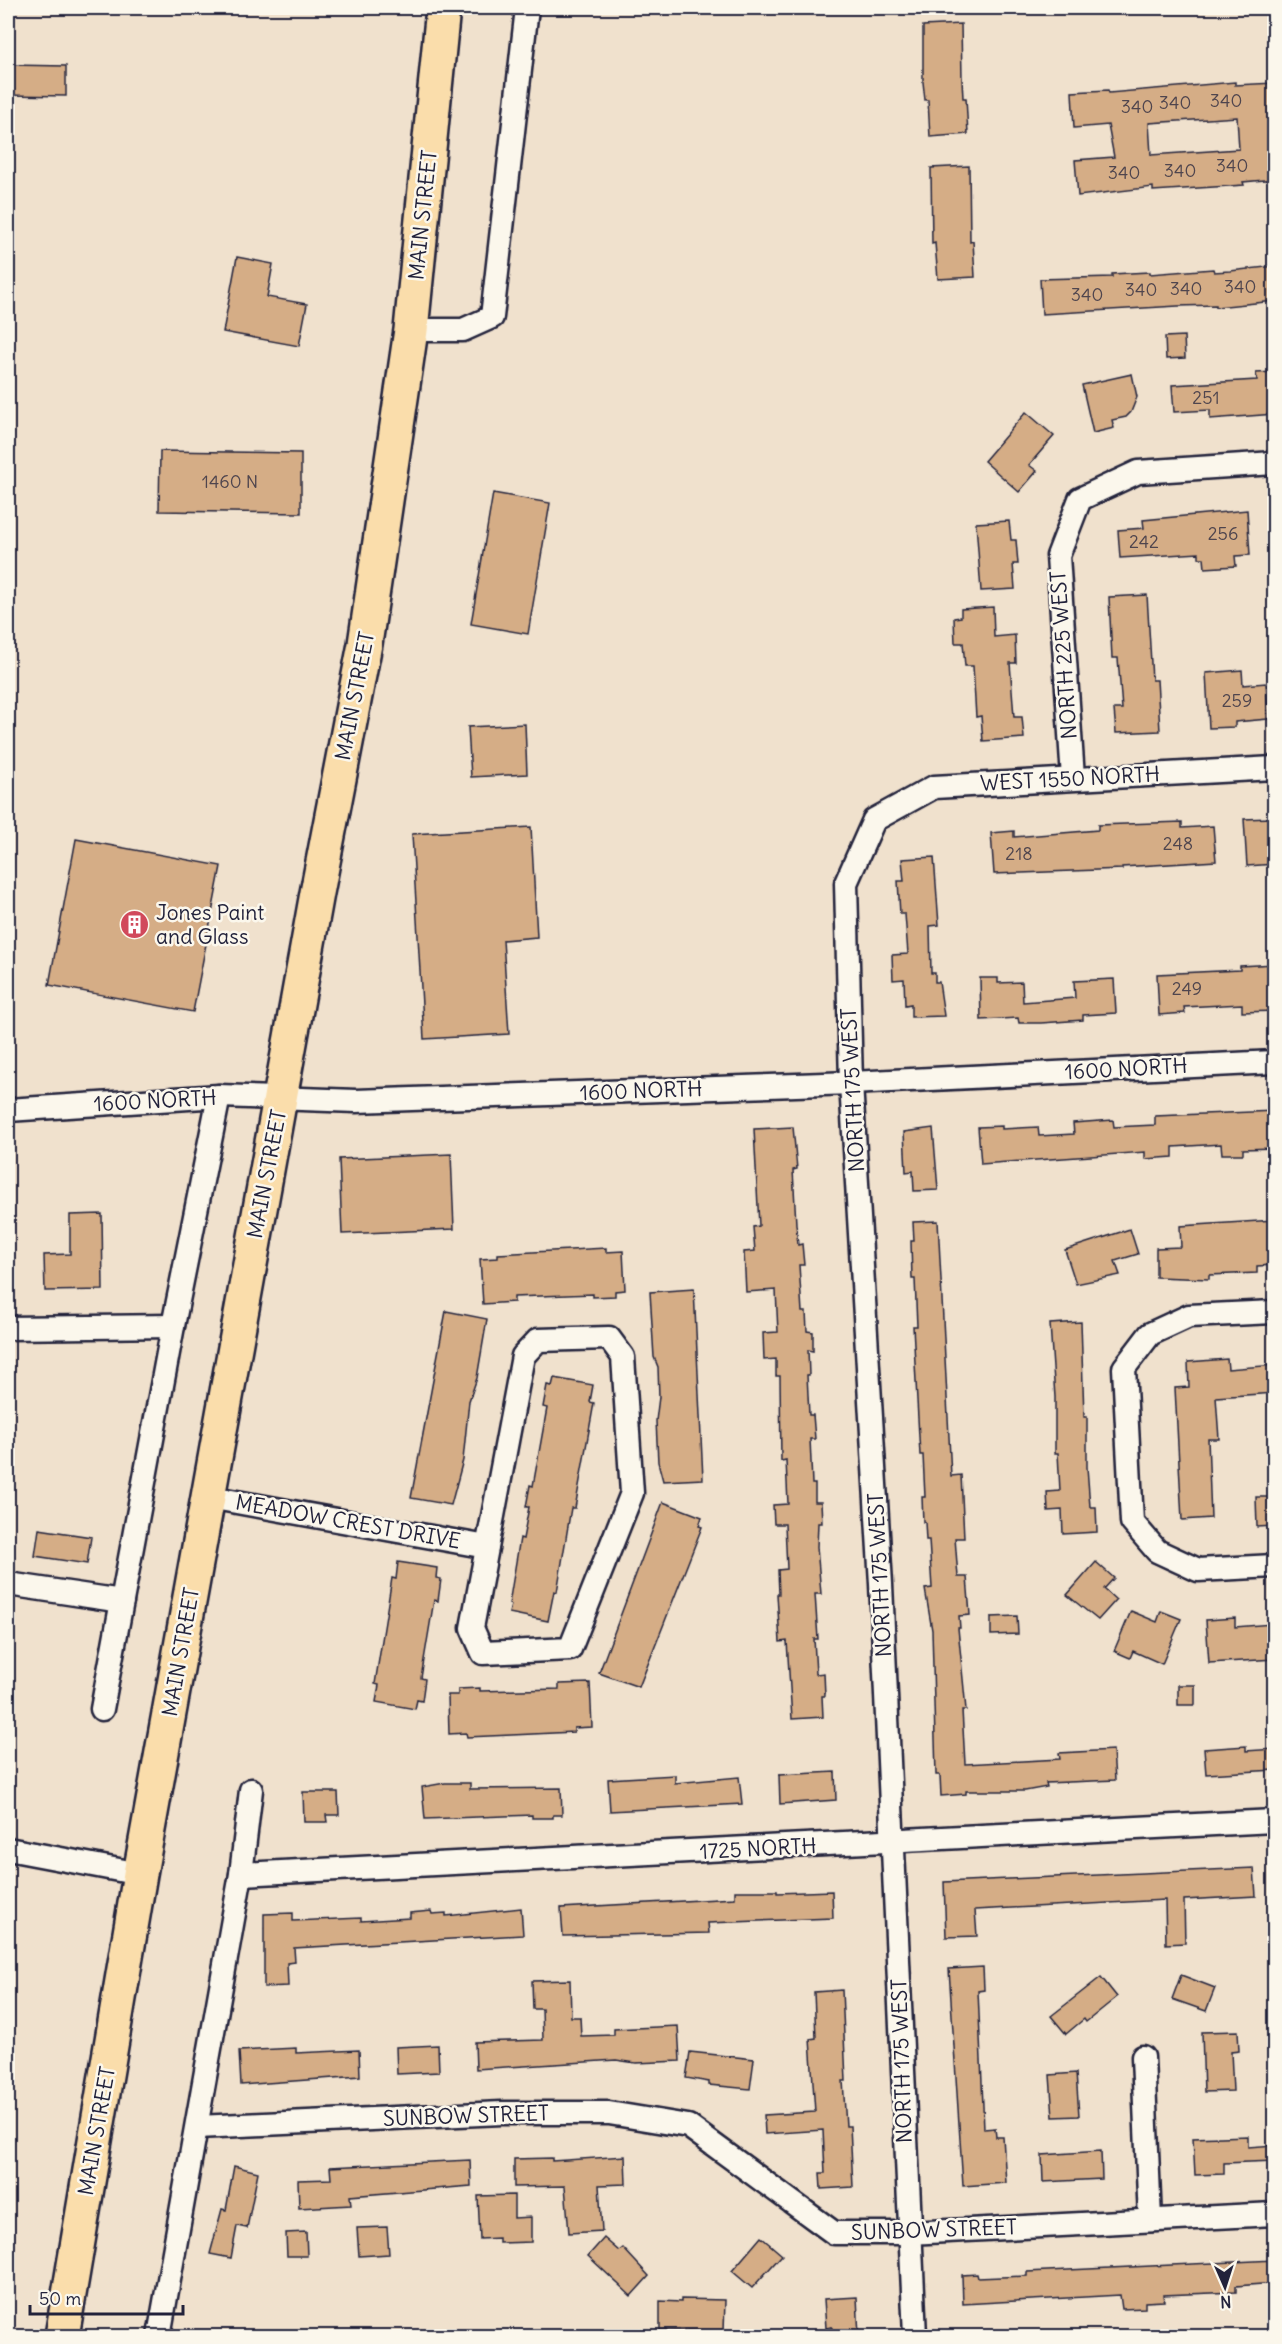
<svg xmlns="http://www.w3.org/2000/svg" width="1282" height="2344" font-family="Delius,sans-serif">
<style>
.building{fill:#d5ad86;stroke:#22223b;stroke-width:1.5;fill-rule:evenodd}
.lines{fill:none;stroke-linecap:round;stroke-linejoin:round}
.minor-casing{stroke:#22223b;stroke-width:27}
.primary-casing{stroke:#22223b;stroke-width:38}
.minor{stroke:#fbf7ec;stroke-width:22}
.primary{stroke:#faddab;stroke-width:33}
.labels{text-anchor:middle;stroke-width:5;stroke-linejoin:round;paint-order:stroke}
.number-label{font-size:18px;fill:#4f454e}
.street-label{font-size:21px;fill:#22223b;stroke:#fbf7ec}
.poi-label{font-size:21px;fill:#22223b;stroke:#fbf7ec;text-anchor:start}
</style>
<rect width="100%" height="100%" fill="#f0e1cd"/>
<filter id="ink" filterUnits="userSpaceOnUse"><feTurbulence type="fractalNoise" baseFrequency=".0167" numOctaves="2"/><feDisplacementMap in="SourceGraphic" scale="12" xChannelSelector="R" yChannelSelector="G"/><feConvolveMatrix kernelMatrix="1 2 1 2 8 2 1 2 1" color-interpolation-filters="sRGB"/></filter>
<g filter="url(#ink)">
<!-- building -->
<g class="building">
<path d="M 961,24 L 962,80 L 963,98 L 966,98 L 968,134 L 930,137 L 928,100 L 925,100 L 923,82 L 923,26 Z"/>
<path d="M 8,65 L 66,66 L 66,96 L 8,95 Z"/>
<path d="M 1235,82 L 1235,85 L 1275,83 L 1275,179 L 1243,182 L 1244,185 L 1153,191 L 1153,187 L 1078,196 L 1075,160 L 1114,157 L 1108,125 L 1074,128 L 1072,92 L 1108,90 L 1109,93 ZM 1237,117 L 1239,149 L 1151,155 L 1149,123 Z"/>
<path d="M 969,166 L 970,242 L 973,241 L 975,277 L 938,279 L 935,243 L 932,244 L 931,168 Z"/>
<path d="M 237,257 L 273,264 L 267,297 L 307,304 L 299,346 L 223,332 Z"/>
<path d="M 1275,266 L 1275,301 L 1216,307 L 1216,305 L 1178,306 L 1042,314 L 1040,279 L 1112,277 L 1112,274 L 1130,273 L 1150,272 L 1150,274 L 1213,269 L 1214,272 L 1230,271 Z"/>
<path d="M 1184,336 L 1185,358 L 1166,359 L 1165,337 Z"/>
<path d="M 1275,372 L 1275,414 L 1210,419 L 1210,410 L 1174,412 L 1172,385 L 1257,380 L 1256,373 Z"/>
<path d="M 1132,374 L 1137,397 L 1131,412 L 1126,417 L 1112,420 L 1114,428 L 1093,433 L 1082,385 Z"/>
<path d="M 1026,412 L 1054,436 L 1029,465 L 1037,471 L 1019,492 L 984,461 Z"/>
<path d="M 160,451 L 301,453 L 301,513 L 159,511 Z"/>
<path d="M 493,493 L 550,503 L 528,634 L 471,624 Z"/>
<path d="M 1247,510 L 1250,555 L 1235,556 L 1236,566 L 1205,568 L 1204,558 L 1199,558 L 1199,553 L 1120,558 L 1118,530 L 1144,528 L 1143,520 Z"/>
<path d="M 1009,521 L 1011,540 L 1016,540 L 1018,564 L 1013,564 L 1015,589 L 981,591 L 976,523 Z"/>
<path d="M 1147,595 L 1152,680 L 1157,680 L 1160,731 L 1116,733 L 1114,709 L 1122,709 L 1118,658 L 1112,658 L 1109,597 Z"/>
<path d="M 993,607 L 994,637 L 1015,635 L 1016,663 L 1010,663 L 1014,717 L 1022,717 L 1024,738 L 983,741 L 981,716 L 976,717 L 973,666 L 965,666 L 963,643 L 955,643 L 954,618 L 961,617 L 961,609 Z"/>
<path d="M 1242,670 L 1243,685 L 1266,683 L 1268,719 L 1235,722 L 1235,727 L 1209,728 L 1206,673 Z"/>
<path d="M 525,724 L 527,774 L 471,777 L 468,727 Z"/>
<path d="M 1271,818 L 1272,831 L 1275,831 L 1275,864 L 1247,866 L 1244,819 Z"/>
<path d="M 1182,822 L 1182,828 L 1213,826 L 1216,861 L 1122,867 L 1122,869 L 994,874 L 991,833 L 1014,831 L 1014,837 L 1098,830 L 1098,825 Z"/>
<path d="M 531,827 L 537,937 L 503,940 L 509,1034 L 424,1039 L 412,834 Z"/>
<path d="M 76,839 L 221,866 L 193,1012 L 49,985 Z"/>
<path d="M 934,857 L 939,925 L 930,926 L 931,973 L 935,973 L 935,982 L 939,982 L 944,1016 L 911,1017 L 911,1004 L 905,1005 L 904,979 L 893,980 L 892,955 L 908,954 L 905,914 L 900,914 L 898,881 L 904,881 L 902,859 Z"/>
<path d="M 1275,964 L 1275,1011 L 1242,1012 L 1242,1004 L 1184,1007 L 1185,1013 L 1159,1015 L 1157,974 L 1240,970 L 1240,966 Z"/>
<path d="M 980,978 L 998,978 L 998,983 L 1022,982 L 1023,1002 L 1075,998 L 1074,981 L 1114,979 L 1116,1013 L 1083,1015 L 1083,1020 L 1041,1023 L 1019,1023 L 1018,1018 L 981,1020 Z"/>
<path d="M 1275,1111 L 1275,1148 L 1243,1149 L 1243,1154 L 1222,1154 L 1221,1144 L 1173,1147 L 1173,1157 L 1145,1159 L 1145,1152 L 981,1164 L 978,1127 L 1002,1126 L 1002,1129 L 1038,1127 L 1039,1136 L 1074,1134 L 1073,1123 L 1113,1120 L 1114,1127 L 1155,1125 L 1155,1116 Z"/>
<path d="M 793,1127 L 797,1169 L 793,1170 L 796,1224 L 798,1245 L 802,1244 L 804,1265 L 799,1265 L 802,1312 L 806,1312 L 807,1331 L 813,1332 L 813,1351 L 808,1350 L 809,1375 L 807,1375 L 809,1415 L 813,1415 L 815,1439 L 810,1439 L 812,1484 L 815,1484 L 815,1502 L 821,1502 L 822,1523 L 818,1523 L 817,1547 L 821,1594 L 815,1594 L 818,1639 L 814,1639 L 816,1674 L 824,1673 L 825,1696 L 822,1696 L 823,1717 L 792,1719 L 787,1641 L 780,1642 L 777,1594 L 779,1594 L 778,1570 L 787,1569 L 785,1524 L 774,1524 L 773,1505 L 788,1504 L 786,1460 L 781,1461 L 780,1376 L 776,1376 L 776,1359 L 764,1360 L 763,1333 L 778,1332 L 776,1290 L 746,1292 L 744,1252 L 755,1251 L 753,1227 L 759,1226 L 754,1129 Z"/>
<path d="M 933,1128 L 938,1190 L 914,1191 L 913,1171 L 906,1172 L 904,1132 Z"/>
<path d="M 451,1154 L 454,1229 L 342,1234 L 339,1159 Z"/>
<path d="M 102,1214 L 103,1290 L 45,1291 L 44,1255 L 70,1254 L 70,1215 Z"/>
<path d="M 1275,1220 L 1275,1265 L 1257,1266 L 1257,1273 L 1209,1275 L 1209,1279 L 1156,1277 L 1156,1248 L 1181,1247 L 1180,1226 Z"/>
<path d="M 938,1221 L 951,1476 L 961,1475 L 964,1538 L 955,1538 L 958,1577 L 967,1577 L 970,1615 L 959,1616 L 960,1628 L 958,1628 L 966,1710 L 962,1710 L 965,1764 L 1060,1759 L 1059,1753 L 1113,1750 L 1115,1780 L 1046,1783 L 1047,1787 L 1025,1791 L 966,1791 L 966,1794 L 941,1796 L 940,1775 L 936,1775 L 932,1630 L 925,1589 L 932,1588 L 929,1540 L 926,1540 L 925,1522 L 923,1522 L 922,1497 L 925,1497 L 923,1455 L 920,1455 L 913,1326 L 917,1326 L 915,1279 L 912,1279 L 911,1241 L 914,1241 L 913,1222 Z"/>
<path d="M 1130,1229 L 1138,1254 L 1115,1261 L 1120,1275 L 1076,1284 L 1065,1250 Z"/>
<path d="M 606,1248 L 606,1252 L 623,1251 L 625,1290 L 615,1291 L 615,1296 L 593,1297 L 593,1294 L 514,1297 L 514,1302 L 483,1304 L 480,1259 L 498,1258 L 498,1254 Z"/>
<path d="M 694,1289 L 703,1479 L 663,1481 L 658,1462 L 656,1421 L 659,1397 L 658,1367 L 654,1357 L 650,1292 Z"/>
<path d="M 446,1311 L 487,1319 L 477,1378 L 469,1401 L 463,1460 L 451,1505 L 411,1498 Z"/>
<path d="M 1081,1322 L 1084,1417 L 1087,1417 L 1087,1467 L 1090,1507 L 1096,1507 L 1097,1532 L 1063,1534 L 1062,1510 L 1048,1511 L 1047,1492 L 1060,1491 L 1058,1453 L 1055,1453 L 1055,1397 L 1050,1324 Z"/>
<path d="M 1227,1359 L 1228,1369 L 1275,1365 L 1275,1393 L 1216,1397 L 1219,1439 L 1208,1439 L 1211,1518 L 1182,1520 L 1175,1388 L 1189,1387 L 1188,1362 Z"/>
<path d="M 554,1378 L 593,1385 L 590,1402 L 594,1403 L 575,1508 L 571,1508 L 557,1592 L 554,1591 L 548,1621 L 509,1613 L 511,1605 L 509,1604 L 520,1538 L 523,1539 L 529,1507 L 526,1507 L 530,1485 L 533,1486 L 547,1408 L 543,1407 L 547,1385 L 552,1386 Z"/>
<path d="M 1256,1497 L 1275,1497 L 1275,1526 L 1257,1527 Z"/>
<path d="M 663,1502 L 702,1517 L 699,1526 L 702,1527 L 639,1687 L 599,1673 Z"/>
<path d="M 39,1529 L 91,1537 L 87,1564 L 35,1556 Z"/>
<path d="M 398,1562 L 437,1568 L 436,1578 L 441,1579 L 438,1601 L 434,1600 L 421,1678 L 425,1679 L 422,1701 L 417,1700 L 415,1709 L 376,1702 L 379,1685 L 375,1684 L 392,1578 L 396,1579 Z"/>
<path d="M 1096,1562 L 1114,1578 L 1104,1589 L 1116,1600 L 1098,1620 L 1067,1595 Z"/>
<path d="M 1131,1611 L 1157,1622 L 1161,1611 L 1181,1619 L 1162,1664 L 1133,1651 L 1130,1658 L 1114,1651 Z"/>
<path d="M 1017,1616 L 1018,1634 L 991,1635 L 991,1617 Z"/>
<path d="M 1235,1618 L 1235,1627 L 1272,1624 L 1275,1659 L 1209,1663 L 1206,1620 Z"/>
<path d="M 590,1683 L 592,1727 L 574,1728 L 574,1732 L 467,1737 L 466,1733 L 449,1734 L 448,1695 L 458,1695 L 458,1689 L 480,1688 L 480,1691 L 559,1689 L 559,1684 Z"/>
<rect x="1178" y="1685" width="17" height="20"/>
<path d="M 1246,1746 L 1246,1751 L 1275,1749 L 1275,1770 L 1206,1774 L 1204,1749 Z"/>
<path d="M 835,1772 L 836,1800 L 780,1804 L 779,1775 Z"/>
<path d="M 675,1775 L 675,1783 L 739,1777 L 742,1804 L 610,1811 L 608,1779 Z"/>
<path d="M 445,1783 L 470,1783 L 470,1789 L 561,1788 L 562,1815 L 553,1815 L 553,1818 L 532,1818 L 532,1815 L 425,1819 L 422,1787 Z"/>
<path d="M 303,1792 L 338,1792 L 339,1815 L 326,1815 L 327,1822 L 304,1822 Z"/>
<path d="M 1254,1868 L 1256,1896 L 1184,1900 L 1185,1943 L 1166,1944 L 1165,1900 L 975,1910 L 977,1936 L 946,1937 L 944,1882 Z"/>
<path d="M 735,1891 L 777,1891 L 777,1893 L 832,1891 L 833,1918 L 708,1923 L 709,1933 L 563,1936 L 561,1908 L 735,1898 Z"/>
<path d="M 521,1908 L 523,1935 L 294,1948 L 295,1962 L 287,1963 L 288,1986 L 264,1987 L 264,1914 L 293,1913 L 293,1921 L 361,1918 L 361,1921 L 410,1918 L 410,1913 L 431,1911 L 432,1914 L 446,1913 L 446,1916 Z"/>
<path d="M 983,1967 L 984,1990 L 978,1991 L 984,2129 L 995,2128 L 996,2137 L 1003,2137 L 1006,2183 L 963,2186 L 949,1969 Z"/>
<path d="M 1181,1975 L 1215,1988 L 1206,2011 L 1172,1999 Z"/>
<path d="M 1101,1977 L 1117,1997 L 1086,2022 L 1084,2019 L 1066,2034 L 1051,2016 Z"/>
<path d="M 570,1980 L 571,2017 L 580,2017 L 581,2036 L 614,2035 L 614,2029 L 678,2026 L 680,2061 L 636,2063 L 616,2060 L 476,2069 L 475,2042 L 543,2040 L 542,2009 L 533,2009 L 532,1981 Z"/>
<path d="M 842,1990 L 846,2081 L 843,2081 L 846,2126 L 850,2126 L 853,2187 L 821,2189 L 820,2173 L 825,2173 L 823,2130 L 765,2134 L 764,2115 L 815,2112 L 810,2039 L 816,2038 L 814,1992 Z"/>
<path d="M 1238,2031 L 1239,2051 L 1231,2052 L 1233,2091 L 1204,2092 L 1202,2032 Z"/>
<path d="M 438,2045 L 439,2072 L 397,2074 L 396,2047 Z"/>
<path d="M 296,2048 L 296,2053 L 359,2050 L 360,2076 L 241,2085 L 239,2051 Z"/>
<path d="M 690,2052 L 754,2059 L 750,2089 L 709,2085 L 709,2082 L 686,2078 Z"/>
<path d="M 1076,2073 L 1079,2116 L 1053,2117 L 1050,2075 Z"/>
<path d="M 1248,2136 L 1248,2147 L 1275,2145 L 1275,2161 L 1224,2163 L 1224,2174 L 1195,2175 L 1193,2138 Z"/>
<path d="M 1101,2151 L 1102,2179 L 1043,2182 L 1042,2155 Z"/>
<path d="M 625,2156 L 626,2184 L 599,2185 L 602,2231 L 569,2233 L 565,2186 L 514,2187 L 514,2159 L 552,2158 L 552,2161 Z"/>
<path d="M 470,2160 L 471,2186 L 350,2196 L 351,2205 L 299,2208 L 298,2180 L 331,2179 L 330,2167 Z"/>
<path d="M 234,2166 L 258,2172 L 247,2228 L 237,2226 L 231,2258 L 210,2254 L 222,2209 L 226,2210 Z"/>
<path d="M 514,2195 L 514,2218 L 531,2217 L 531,2242 L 499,2243 L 499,2238 L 480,2239 L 478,2196 Z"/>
<path d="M 387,2227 L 389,2254 L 359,2256 L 357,2228 Z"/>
<path d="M 306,2232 L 307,2256 L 287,2256 L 286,2233 Z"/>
<path d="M 761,2237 L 782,2255 L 752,2288 L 732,2271 Z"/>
<path d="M 604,2238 L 619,2251 L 623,2248 L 649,2276 L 631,2296 L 588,2256 Z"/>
<path d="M 1275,2260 L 1275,2283 L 1236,2286 L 1236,2292 L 1163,2295 L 1164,2301 L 1145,2302 L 1145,2308 L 1122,2309 L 1120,2295 L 963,2304 L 962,2275 L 977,2274 L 978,2278 L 1027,2276 L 1027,2272 Z"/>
<path d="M 857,2297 L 859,2337 L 832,2337 L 832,2327 L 826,2328 L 824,2299 Z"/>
<path d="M 681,2299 L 725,2300 L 724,2331 L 660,2330 L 660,2301 L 681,2302 Z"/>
</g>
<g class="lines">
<defs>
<g id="minor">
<path d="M 411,330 L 463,330 L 492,317 L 527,8"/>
<path d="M 1073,778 L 1058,556 L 1080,499 L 1138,472 L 1274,463"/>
<path d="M 8,1110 L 219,1096 L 356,1101 L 851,1083 L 1274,1062"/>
<path d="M 1274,1312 L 1189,1316 L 1150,1334 L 1124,1368 L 1132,1522 L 1157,1551 L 1198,1570 L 1274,1566"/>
<path d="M 8,1328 L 173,1326"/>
<path d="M 609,1338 L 623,1357 L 632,1493 L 570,1649 L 483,1653 L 472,1628 L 523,1356 L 538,1340 Z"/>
<path d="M 209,1497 L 487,1547"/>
<path d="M 8,1584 L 122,1601"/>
<path d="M 102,1709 L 173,1326 L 219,1096"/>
<path d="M 8,1849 L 140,1874"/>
<path d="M 241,1874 L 1274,1821"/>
<path d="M 1143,2057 L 1150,2220"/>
<path d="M 197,2127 L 502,2113 L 609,2113 L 688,2126 L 834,2233 L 909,2233 L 1274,2214"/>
<path d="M 159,2336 L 241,1874 L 251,1790"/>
<path d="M 915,2336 L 881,1584 L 851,1083 L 846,883 L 874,820 L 934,787 L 1274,768"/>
</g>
<path id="primary" d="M 62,2336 L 140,1874 L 317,893 L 365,644 L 411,330 L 443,8"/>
</defs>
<!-- minor casing -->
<use href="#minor" class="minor-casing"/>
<!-- primary casing -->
<use href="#primary" class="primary-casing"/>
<!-- minor -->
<use href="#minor" class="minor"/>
<!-- primary -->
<use href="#primary" class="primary"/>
</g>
</g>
<!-- icons -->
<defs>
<symbol id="building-disc" viewBox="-11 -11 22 22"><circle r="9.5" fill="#d1495b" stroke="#fbf7ec"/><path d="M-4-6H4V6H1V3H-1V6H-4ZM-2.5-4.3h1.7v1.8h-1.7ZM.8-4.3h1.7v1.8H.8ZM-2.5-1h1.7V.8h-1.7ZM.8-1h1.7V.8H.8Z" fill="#fff"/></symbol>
</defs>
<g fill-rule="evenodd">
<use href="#building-disc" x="118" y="908" width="33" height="33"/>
</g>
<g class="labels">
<!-- number labels -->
<g class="number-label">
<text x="1226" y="107">340</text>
<text x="1175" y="109">340</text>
<text x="1137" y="113">340</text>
<text x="1232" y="172">340</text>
<text x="1180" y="177">340</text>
<text x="1124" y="179">340</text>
<text x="1240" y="293">340</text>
<text x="1186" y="295">340</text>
<text x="1141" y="296">340</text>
<text x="1087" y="301">340</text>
<text x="1206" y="404">251</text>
<text x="230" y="488">1460 N</text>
<text x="1223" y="540">256</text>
<text x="1144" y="548">242</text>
<text x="1237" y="707">259</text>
<text x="1178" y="850">248</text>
<text x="1019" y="860">218</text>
<text x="1187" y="995">249</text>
</g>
<!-- street labels -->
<g class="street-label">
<text transform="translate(423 215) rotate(-84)" y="7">MAIN STREET</text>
<text transform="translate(1064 655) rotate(-94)" y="7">NORTH 225 WEST</text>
<text transform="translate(355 696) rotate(-79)" y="7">MAIN STREET</text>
<text transform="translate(1070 779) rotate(-3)" y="7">WEST 1550 NORTH</text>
<text transform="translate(1126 1069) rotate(-3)" y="7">1600 NORTH</text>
<text transform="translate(853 1090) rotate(-93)" y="7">NORTH 175 WEST</text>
<text transform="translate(641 1091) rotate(-2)" y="7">1600 NORTH</text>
<text transform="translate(155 1101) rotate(-3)" y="7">1600 NORTH</text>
<text transform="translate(267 1174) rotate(-79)" y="7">MAIN STREET</text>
<text transform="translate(348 1522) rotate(10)" y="7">MEADOW CREST DRIVE</text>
<text transform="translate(880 1575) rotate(-93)" y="7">NORTH 175 WEST</text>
<text transform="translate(181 1652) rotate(-80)" y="7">MAIN STREET</text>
<text transform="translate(758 1849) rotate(-3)" y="7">1725 NORTH</text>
<text transform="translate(902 2061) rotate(-92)" y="7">NORTH 175 WEST</text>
<text transform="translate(466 2116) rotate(-2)" y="7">SUNBOW STREET</text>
<text transform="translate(97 2131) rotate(-80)" y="7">MAIN STREET</text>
<text transform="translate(934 2230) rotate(-2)" y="7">SUNBOW STREET</text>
</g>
<!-- poi labels -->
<g class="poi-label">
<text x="156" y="920">Jones Paint<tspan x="156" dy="24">and Glass</tspan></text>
</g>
</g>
<!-- margin -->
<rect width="1282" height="2344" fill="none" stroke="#fbf7ec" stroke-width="30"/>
<rect x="15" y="15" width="1252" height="2314" fill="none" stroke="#22223b" stroke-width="2" filter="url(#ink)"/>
<!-- north arrow -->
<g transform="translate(1225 2287) rotate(177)" stroke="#fbf7ec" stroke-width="4.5" paint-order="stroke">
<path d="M0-4.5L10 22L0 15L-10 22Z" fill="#22223b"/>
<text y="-9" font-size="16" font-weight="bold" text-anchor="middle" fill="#22223b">N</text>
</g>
<!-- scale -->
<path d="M30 2305v9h153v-9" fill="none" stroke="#22223b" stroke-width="3"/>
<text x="39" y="2305" font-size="18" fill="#22223b" stroke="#fbf7ec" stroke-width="4.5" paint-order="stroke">50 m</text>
</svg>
